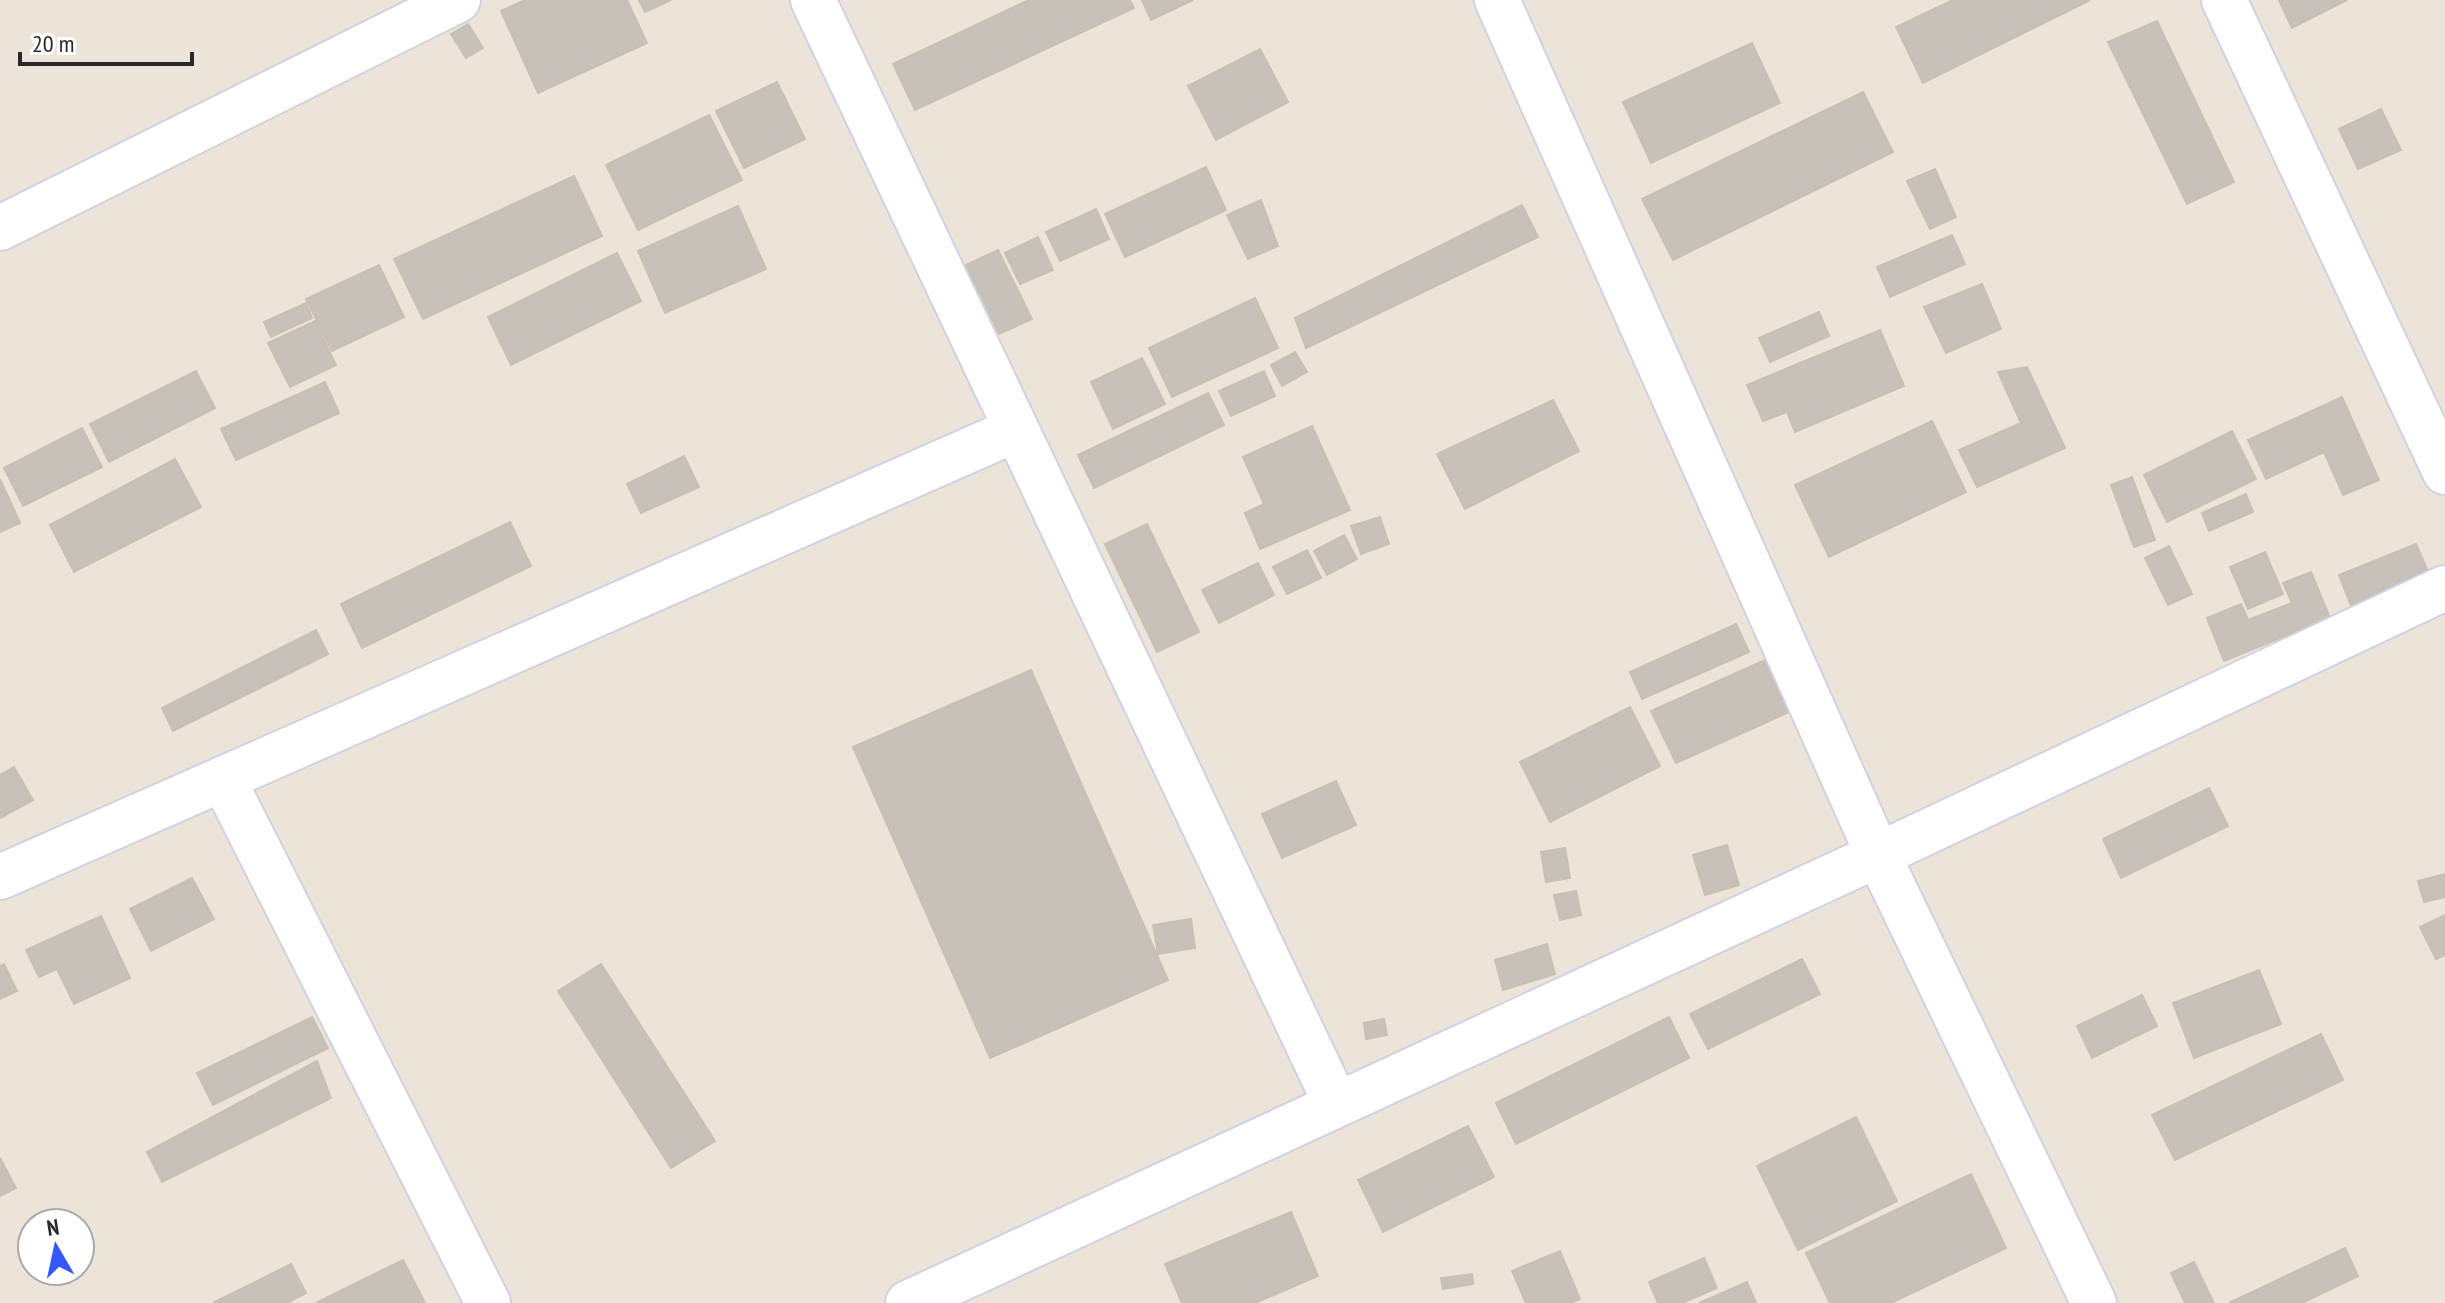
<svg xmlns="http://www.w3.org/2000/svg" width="2445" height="1303" font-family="'PT Sans Narrow',sans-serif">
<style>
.building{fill:#c7c1b9;stroke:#c7c0b3;stroke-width:2}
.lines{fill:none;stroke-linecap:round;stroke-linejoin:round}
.minor-casing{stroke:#ced2e3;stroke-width:48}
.minor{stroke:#fff;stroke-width:44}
</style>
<rect width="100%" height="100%" fill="#ece4d9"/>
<!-- building -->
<g class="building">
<path d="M 525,0 L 627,0 L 647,43 L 538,93 L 501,11 Z"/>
<path d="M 639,0 L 671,0 L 645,12 Z"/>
<path d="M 1029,0 L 1130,0 L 1134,8 L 915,110 L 893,64 Z"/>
<path d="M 1142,0 L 1193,0 L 1151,20 Z"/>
<path d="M 1953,0 L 2090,0 L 1923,83 L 1896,27 Z"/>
<path d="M 2279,0 L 2347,0 L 2292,28 Z"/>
<path d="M 2157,21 L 2234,182 L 2187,204 L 2108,42 Z"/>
<path d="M 468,24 L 483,48 L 466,58 L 451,34 Z"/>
<path d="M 1752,43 L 1780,103 L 1651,163 L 1623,102 Z"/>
<path d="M 1260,49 L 1288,102 L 1216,140 L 1188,86 Z"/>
<path d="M 777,82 L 805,139 L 744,168 L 716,111 Z"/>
<path d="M 1863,92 L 1893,152 L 1673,260 L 1642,199 Z"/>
<path d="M 2381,109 L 2401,150 L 2358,169 L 2339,129 Z"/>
<path d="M 709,115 L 742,180 L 638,230 L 606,165 Z"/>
<path d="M 1206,167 L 1226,210 L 1125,257 L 1105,214 Z"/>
<path d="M 1935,169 L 1956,217 L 1930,229 L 1907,181 Z"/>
<path d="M 574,176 L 602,236 L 423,319 L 394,259 Z"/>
<path d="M 1261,200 L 1278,246 L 1248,259 L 1227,215 Z"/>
<path d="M 1522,205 L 1538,237 L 1306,348 L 1295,318 Z"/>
<path d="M 738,206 L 766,269 L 665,313 L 638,251 Z"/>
<path d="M 1096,209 L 1109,239 L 1060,261 L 1046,232 Z"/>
<path d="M 1952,235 L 1965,264 L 1890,297 L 1877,267 Z"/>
<path d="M 1038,237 L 1053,270 L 1020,284 L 1005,253 Z"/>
<path d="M 998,250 L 1032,319 L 999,334 L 966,265 Z"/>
<path d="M 617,253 L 641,301 L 511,365 L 488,317 Z"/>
<path d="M 379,265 L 404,317 L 332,351 L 306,299 Z"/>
<path d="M 1982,284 L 2001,329 L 1946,353 L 1924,307 Z"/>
<path d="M 1255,298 L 1278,348 L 1172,397 L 1149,348 Z"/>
<path d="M 306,303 L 312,318 L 271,337 L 264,322 Z"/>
<path d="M 1819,312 L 1829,336 L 1770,362 L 1759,338 Z"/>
<path d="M 315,321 L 336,365 L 290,387 L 268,343 Z"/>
<path d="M 1880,330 L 1904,386 L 1795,432 L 1787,412 L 1763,421 L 1747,385 Z"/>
<path d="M 1295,352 L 1307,372 L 1282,386 L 1271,365 Z"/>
<path d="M 1142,358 L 1165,404 L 1113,429 L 1091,382 Z"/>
<path d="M 2027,367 L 2065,448 L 1977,487 L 1959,450 L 2021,423 L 1998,372 Z"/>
<path d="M 196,371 L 215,408 L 109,462 L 90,424 Z"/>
<path d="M 1264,371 L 1275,396 L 1231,416 L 1219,391 Z"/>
<path d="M 325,382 L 339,413 L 236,460 L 221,429 Z"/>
<path d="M 1208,393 L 1224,425 L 1094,488 L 1078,455 Z"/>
<path d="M 2342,397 L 2379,480 L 2343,495 L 2324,452 L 2266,479 L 2248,440 Z"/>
<path d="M 1553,400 L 1579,451 L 1465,509 L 1437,454 Z"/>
<path d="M 1932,421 L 1966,492 L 1829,557 L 1795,485 Z"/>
<path d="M 1312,426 L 1350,510 L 1260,549 L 1245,513 L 1264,504 L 1243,457 Z"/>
<path d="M 82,428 L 102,467 L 23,506 L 4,468 Z"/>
<path d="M 2232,431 L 2256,479 L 2167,522 L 2144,475 Z"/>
<path d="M 684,456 L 699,487 L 641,513 L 627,484 Z"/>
<path d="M 175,459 L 201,507 L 74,572 L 50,525 Z"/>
<path d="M 2132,477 L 2155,540 L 2134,547 L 2111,485 Z"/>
<path d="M 0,479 L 20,523 L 0,532 Z"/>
<path d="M 2246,494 L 2253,512 L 2209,531 L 2202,513 Z"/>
<path d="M 1380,517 L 1389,544 L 1361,554 L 1351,526 Z"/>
<path d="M 510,522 L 531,566 L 362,648 L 341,604 Z"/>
<path d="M 1147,524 L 1199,632 L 1157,652 L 1105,544 Z"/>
<path d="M 1344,535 L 1357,559 L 1327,575 L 1314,551 Z"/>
<path d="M 2416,544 L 2430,576 L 2352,608 L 2339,575 Z"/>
<path d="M 2169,546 L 2192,594 L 2168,605 L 2145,558 Z"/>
<path d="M 1307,550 L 1321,578 L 1287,594 L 1273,567 Z"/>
<path d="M 2265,552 L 2283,594 L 2248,609 L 2230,567 Z"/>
<path d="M 1258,563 L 1274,595 L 1219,623 L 1202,590 Z"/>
<path d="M 2311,572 L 2330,618 L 2224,661 L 2207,618 L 2241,604 L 2248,620 L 2292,603 L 2283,583 Z"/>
<path d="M 1736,624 L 1749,652 L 1642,699 L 1630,672 Z"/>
<path d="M 316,630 L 328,654 L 173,731 L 162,708 Z"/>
<path d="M 1765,660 L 1789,712 L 1676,763 L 1651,711 Z"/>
<path d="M 1031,670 L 1168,980 L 990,1058 L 853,747 Z"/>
<path d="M 1630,707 L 1660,766 L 1550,822 L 1520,762 Z"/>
<path d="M 14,767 L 33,800 L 0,818 L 0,775 Z"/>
<path d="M 1336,781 L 1356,825 L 1282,858 L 1262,814 Z"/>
<path d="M 2209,788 L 2228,826 L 2121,878 L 2103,839 Z"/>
<path d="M 1727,845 L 1739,885 L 1705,895 L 1693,855 Z"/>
<path d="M 1565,848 L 1570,878 L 1546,882 L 1541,852 Z"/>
<path d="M 2445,874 L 2445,897 L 2424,902 L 2418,881 Z"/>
<path d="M 192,878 L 214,919 L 151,951 L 130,909 Z"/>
<path d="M 1576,891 L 1581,915 L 1560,920 L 1554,895 Z"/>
<path d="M 2445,915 L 2445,955 L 2436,959 L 2420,927 Z"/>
<path d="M 101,916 L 130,978 L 74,1004 L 57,969 L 39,977 L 26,950 Z"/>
<path d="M 1191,919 L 1195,948 L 1158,954 L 1153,925 Z"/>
<path d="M 1547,944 L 1555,974 L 1503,990 L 1495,960 Z"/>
<path d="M 1802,959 L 1820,994 L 1708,1049 L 1690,1014 Z"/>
<path d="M 4,964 L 17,991 L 0,999 L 0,966 Z"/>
<path d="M 601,964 L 715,1141 L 671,1168 L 558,991 Z"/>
<path d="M 2259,970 L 2281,1024 L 2194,1058 L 2173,1003 Z"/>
<path d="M 2142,995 L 2157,1026 L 2092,1058 L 2077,1026 Z"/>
<path d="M 312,1017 L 328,1048 L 213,1105 L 197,1073 Z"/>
<path d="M 1669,1017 L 1689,1058 L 1516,1144 L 1496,1103 Z"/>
<path d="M 1384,1019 L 1387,1035 L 1366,1039 L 1364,1023 Z"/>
<path d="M 2321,1034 L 2343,1080 L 2175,1160 L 2152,1115 Z"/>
<path d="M 317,1061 L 331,1098 L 162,1182 L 147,1152 Z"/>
<path d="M 1856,1117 L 1897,1201 L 1798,1250 L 1757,1166 Z"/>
<path d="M 1468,1126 L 1494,1177 L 1383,1232 L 1358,1180 Z"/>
<path d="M 0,1158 L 16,1188 L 0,1196 Z"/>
<path d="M 1971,1174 L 2006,1248 L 1891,1303 L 1830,1303 L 1806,1253 Z"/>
<path d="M 1291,1212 L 1318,1276 L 1255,1303 L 1182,1303 L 1165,1264 Z"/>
<path d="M 2345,1248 L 2358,1276 L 2302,1303 L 2229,1303 Z"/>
<path d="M 1560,1251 L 1580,1299 L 1570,1303 L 1526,1303 L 1512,1271 Z"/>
<path d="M 1704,1258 L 1717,1288 L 1682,1303 L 1658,1303 L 1649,1282 Z"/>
<path d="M 403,1260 L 425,1303 L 316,1303 Z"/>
<path d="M 2194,1262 L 2214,1303 L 2185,1303 L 2171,1273 Z"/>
<path d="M 291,1264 L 306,1293 L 287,1303 L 213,1303 Z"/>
<path d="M 1472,1274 L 1473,1284 L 1443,1289 L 1441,1278 Z"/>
<path d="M 1747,1282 L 1756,1303 L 1699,1303 Z"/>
</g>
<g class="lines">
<defs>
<g id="minor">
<path d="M 813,0 L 1336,1104"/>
<path d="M 1497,0 L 1878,855 L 2094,1303"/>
<path d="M 2224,0 L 2445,472"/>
<path d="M 0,228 L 458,0"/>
<path d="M 223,779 L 488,1303"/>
<path d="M 0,877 L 1015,430"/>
<path d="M 908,1303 L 1878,855 L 2445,588"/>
</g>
</defs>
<!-- minor casing -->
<use href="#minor" class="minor-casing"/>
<!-- minor -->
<use href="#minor" class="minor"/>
</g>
<!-- north arrow -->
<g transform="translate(56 1247) rotate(351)"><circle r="38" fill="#ffffff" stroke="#a9a9a9" stroke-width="2"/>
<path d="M0-6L14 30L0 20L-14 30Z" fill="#3358ff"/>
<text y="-12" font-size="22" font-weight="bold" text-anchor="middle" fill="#292929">N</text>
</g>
<!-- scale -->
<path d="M20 52v12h172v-12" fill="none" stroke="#292929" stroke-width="4"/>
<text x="32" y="52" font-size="24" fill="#292929" stroke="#ffffff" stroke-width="6" paint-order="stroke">20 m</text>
</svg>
